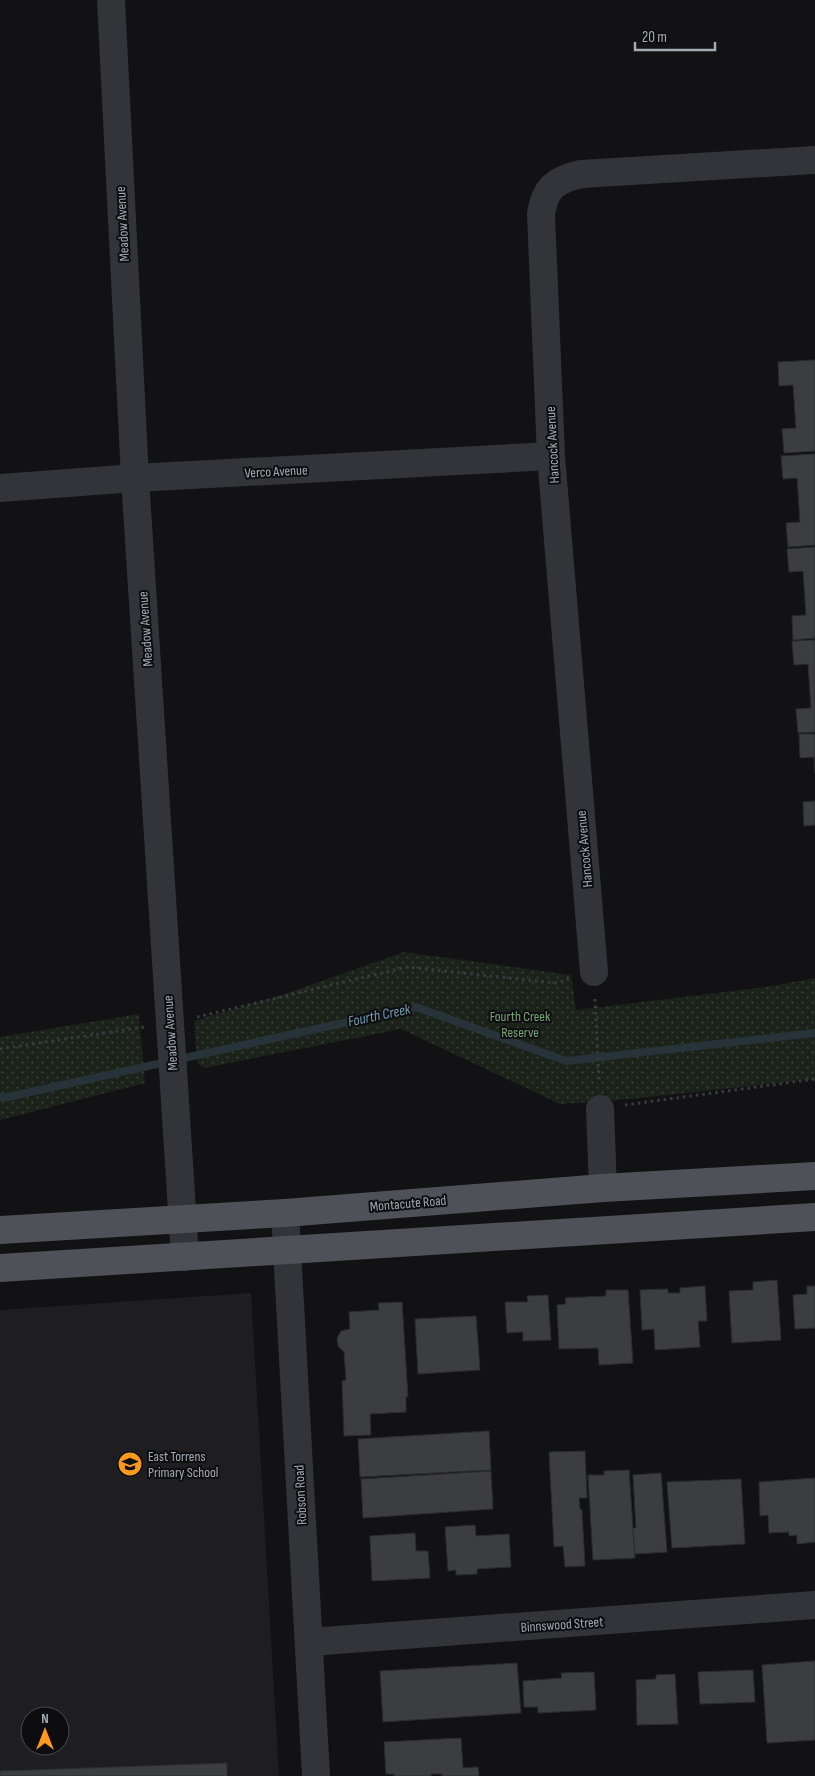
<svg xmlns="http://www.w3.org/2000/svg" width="815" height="1776" font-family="'Sofia Sans Condensed',sans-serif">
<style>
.built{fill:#1e1e21;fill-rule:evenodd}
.park{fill:url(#park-dots)}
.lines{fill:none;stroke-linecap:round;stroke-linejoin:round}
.stream{stroke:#273338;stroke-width:8}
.building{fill:#3c3d41;stroke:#2c2c30}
.path{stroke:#383b40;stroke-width:3;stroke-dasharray:2.5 4;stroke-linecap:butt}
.minor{stroke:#323439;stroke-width:28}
.major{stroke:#4e5258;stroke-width:28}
.labels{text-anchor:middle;stroke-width:4;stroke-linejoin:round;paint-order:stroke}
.street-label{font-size:14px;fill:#a2aab5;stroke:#0d0d0f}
.park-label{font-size:14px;fill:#79a277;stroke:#0d0d0f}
.poi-label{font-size:14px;fill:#a2aab5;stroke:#0d0d0f;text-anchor:start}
.water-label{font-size:15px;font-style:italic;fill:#759eb4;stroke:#0d0d0f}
</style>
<defs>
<pattern id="park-dots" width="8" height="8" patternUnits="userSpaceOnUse" patternTransform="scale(1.25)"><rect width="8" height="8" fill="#1a221a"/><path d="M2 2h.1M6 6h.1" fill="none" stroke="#383f39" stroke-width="1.8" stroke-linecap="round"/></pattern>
</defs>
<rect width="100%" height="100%" fill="#121214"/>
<!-- built -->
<path class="built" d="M 251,1293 L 279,1776 L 0,1776 L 0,1310 ZM 30,1716 L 60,1716 L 60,1746 L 30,1746 Z"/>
<!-- park -->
<g class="park">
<path d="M 404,952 L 571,975 L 576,1010 L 766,987 L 815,978 L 815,1079 L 620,1100 L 560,1104 L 401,1029 L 204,1068 L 197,1063 L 194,1021 L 285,994 Z"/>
<path d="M 139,1014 L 145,1083 L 0,1120 L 0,1037 Z"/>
</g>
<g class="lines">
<!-- stream -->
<path class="stream" d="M 0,1097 L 3,1098 L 416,1007 L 566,1061 L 815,1033"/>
</g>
<!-- building -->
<g class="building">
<path d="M 815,360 L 815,451 L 784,453 L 782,429 L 796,428 L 793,385 L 779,386 L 778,362 Z"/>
<path d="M 815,454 L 815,545 L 788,547 L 786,523 L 800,522 L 797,478 L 783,479 L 781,456 Z"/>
<path d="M 815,547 L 815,638 L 793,640 L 792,616 L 806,615 L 803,571 L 789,572 L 787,549 Z"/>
<path d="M 815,640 L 815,732 L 798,733 L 796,709 L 811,708 L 808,664 L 794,665 L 792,641 Z"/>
<path d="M 799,734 L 815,734 L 815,773 L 814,757 L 800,758 Z"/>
<path d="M 815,801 L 815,825 L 804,826 L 803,802 Z"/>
<path d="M 777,1280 L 781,1340 L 732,1343 L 729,1291 L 753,1290 L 753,1282 Z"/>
<path d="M 705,1286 L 707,1321 L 698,1321 L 700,1347 L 655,1350 L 654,1329 L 642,1330 L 640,1290 L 668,1289 L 668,1293 L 680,1293 L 680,1288 Z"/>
<path d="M 807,1286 L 815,1286 L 815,1328 L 795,1329 L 793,1295 L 807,1294 Z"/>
<path d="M 606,1290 L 628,1290 L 633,1363 L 599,1365 L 598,1348 L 559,1349 L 557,1305 L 566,1304 L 565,1298 L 606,1296 Z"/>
<path d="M 548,1295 L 551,1340 L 523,1341 L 523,1332 L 507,1333 L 505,1302 L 528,1302 L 527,1296 Z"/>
<path d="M 402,1302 L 408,1397 L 406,1396 L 406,1412 L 370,1414 L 371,1435 L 344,1436 L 342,1381 L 346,1380 L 344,1352 L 338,1346 L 337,1338 L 341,1331 L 350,1329 L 349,1312 L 379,1310 L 378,1303 Z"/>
<path d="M 476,1316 L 480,1370 L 418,1374 L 415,1319 Z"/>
<path d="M 489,1431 L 491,1470 L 360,1477 L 358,1439 Z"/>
<path d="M 585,1451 L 587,1498 L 579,1498 L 580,1509 L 582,1510 L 585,1566 L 565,1567 L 563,1546 L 554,1547 L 549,1452 Z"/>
<path d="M 629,1470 L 635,1558 L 593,1560 L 588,1475 L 604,1475 L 604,1471 Z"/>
<path d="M 491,1471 L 493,1509 L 363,1518 L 361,1479 Z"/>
<path d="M 661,1473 L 667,1552 L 635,1554 L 633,1528 L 636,1528 L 633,1475 Z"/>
<path d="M 815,1478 L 815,1542 L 797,1544 L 797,1535 L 789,1536 L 789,1532 L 769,1533 L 768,1515 L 760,1516 L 759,1482 Z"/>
<path d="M 741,1479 L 745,1544 L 672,1548 L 667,1482 Z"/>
<path d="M 475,1525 L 476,1536 L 509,1534 L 511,1567 L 477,1569 L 477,1574 L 456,1575 L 456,1570 L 448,1571 L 445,1527 Z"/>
<path d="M 415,1533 L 416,1551 L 428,1551 L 430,1578 L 372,1581 L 370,1536 Z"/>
<path d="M 815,1661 L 815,1740 L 767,1743 L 762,1665 Z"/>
<path d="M 517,1663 L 521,1713 L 383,1722 L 380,1671 Z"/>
<path d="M 753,1670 L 755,1702 L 700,1704 L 698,1672 Z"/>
<path d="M 594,1672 L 596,1710 L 538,1713 L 538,1707 L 524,1707 L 523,1681 L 562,1678 L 561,1673 Z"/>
<path d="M 675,1674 L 678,1724 L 637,1725 L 636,1680 L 656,1679 L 656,1675 Z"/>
<path d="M 461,1738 L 463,1768 L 478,1767 L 479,1776 L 442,1776 L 442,1774 L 431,1774 L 431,1776 L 394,1776 L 394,1774 L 386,1774 L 384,1742 Z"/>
<path d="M 227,1763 L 227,1776 L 0,1776 L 0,1771 Z"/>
</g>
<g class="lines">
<!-- path -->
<g class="path">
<path d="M 595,999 L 599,1082"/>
<path d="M 197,1017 L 407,967 L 556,983 L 569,979"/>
<path d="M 0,1049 L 144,1027"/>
<path d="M 625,1105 L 815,1079"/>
</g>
<!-- minor -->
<g class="minor">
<path d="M 111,0 L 135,478 L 185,1257"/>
<path d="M 0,488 L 135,478 L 551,456"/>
<path d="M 594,972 L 551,456 L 541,214 C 545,188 555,180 581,174 L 815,160"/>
<path d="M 600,1109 L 603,1188"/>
<path d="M 285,1213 L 316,1776"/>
<path d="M 309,1642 L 815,1605"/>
</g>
<!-- major -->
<g class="major">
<path d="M 0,1230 L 285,1213 L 603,1188 L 815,1176"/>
<path d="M 0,1268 L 815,1217"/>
</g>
</g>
<!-- icons -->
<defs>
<symbol id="school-disc" viewBox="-11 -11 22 22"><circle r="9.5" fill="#ff991e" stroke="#0d0d0f"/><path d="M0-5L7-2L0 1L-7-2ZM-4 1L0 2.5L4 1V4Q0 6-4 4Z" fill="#111"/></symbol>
</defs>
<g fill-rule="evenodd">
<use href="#school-disc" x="116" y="1450" width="28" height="28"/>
</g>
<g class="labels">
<!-- street labels -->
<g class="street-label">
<text transform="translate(122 224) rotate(-93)" y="5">Meadow Avenue</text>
<text transform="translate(552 445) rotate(-93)" y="5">Hancock Avenue</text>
<text transform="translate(276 471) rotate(-3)" y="5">Verco Avenue</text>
<text transform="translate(145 629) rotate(-94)" y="5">Meadow Avenue</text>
<text transform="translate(584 849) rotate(-95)" y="5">Hancock Avenue</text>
<text transform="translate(170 1033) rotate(-94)" y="5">Meadow Avenue</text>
<text transform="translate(408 1203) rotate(-5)" y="5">Montacute Road</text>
<text transform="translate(300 1495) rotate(-93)" y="5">Robson Road</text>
<text transform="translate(562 1624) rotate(-4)" y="5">Binnswood Street</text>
</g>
<!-- park labels -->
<g class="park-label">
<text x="520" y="1021">Fourth Creek<tspan x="520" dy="16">Reserve</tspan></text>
</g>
<!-- poi labels -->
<g class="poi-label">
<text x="148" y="1461">East Torrens<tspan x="148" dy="16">Primary School</tspan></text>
</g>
<!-- water labels -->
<g class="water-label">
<text transform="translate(379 1015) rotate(-12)" y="5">Fourth Creek</text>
</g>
</g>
<!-- north arrow -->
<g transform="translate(45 1731)"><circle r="24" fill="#0d0d0f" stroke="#494c51"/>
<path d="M0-4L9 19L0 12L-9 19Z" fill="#ff991e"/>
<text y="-8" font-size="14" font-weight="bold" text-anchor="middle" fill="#a2aab5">N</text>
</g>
<!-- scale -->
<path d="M635 42v8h80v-8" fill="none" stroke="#a2aab5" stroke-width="2.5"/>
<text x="642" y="42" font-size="15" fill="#a2aab5" stroke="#0d0d0f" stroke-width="4" paint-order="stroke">20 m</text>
</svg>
